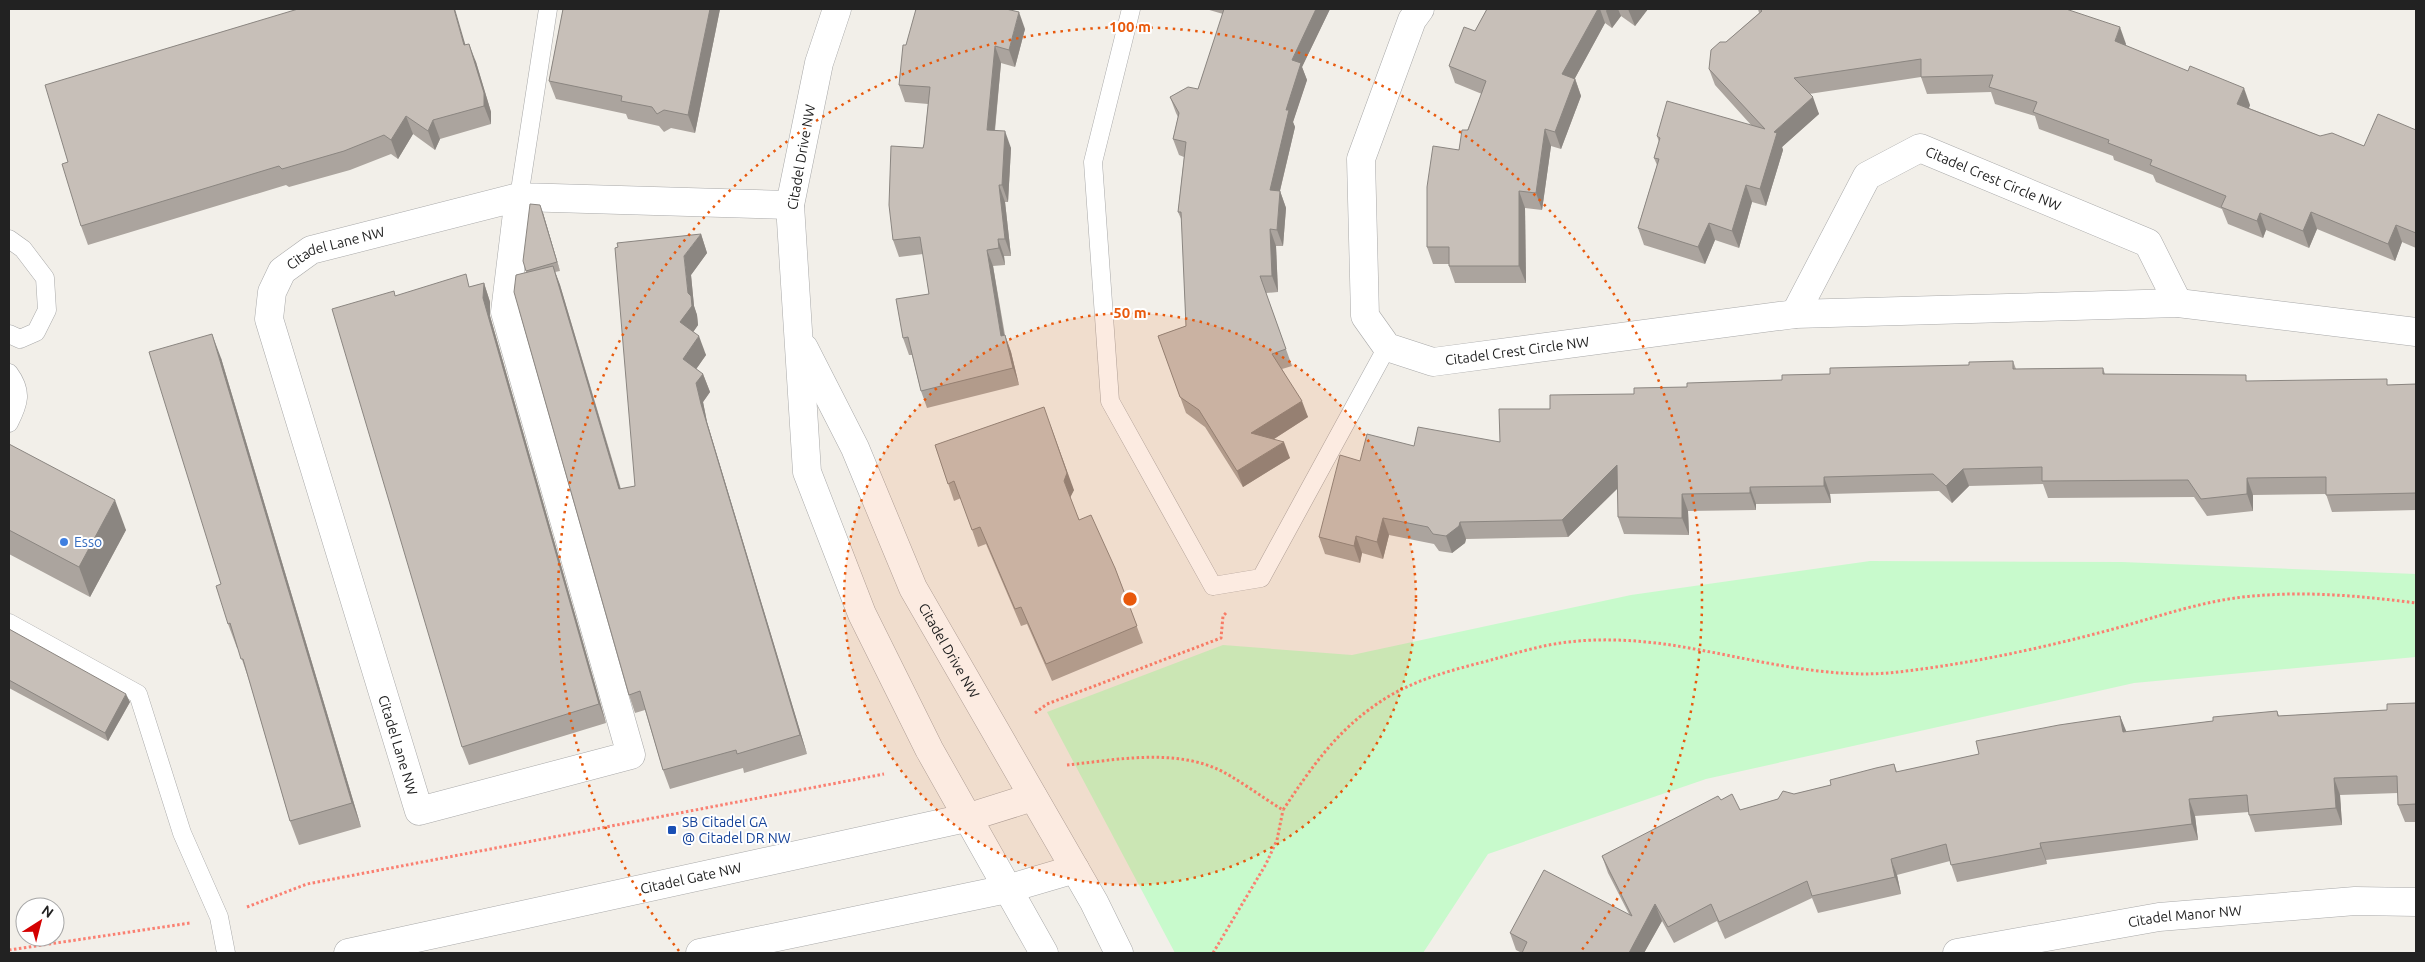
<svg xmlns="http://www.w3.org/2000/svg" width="2425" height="962" font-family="Ubuntu,sans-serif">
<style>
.park{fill:#c8facc}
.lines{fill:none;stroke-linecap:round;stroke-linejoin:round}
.service-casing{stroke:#a9a9a9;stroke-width:19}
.minor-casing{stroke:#a9a9a9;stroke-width:29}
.tertiary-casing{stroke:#a9a9a9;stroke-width:29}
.path{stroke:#fa8072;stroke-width:3;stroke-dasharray:2.5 2.5;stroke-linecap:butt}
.service{stroke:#fff;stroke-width:18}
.minor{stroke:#fff;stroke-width:28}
.tertiary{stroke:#fff;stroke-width:28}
.wall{fill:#aba49e}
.shaded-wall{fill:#8b8681}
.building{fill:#c7bfb8;stroke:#8b8681}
.ring{fill:none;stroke:#e8590c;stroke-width:2.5;stroke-dasharray:2.5 5}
.shop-dot{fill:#3f7fe0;stroke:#fff;stroke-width:2}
.transit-dot{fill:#1a4fb4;stroke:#fff;stroke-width:2}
.labels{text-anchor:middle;stroke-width:4;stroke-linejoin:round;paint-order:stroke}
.street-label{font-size:14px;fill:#222;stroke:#fff}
.shop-label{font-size:14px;fill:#366cbe;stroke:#fff;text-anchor:start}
.transit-label{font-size:14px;fill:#164399;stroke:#fff;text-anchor:start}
.centre{fill:#e8590c;stroke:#fff;stroke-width:2.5}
.ring-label{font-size:15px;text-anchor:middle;font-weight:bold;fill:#e8590c;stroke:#fff;stroke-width:4;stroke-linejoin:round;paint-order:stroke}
</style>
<rect width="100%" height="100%" fill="#f2efe9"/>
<!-- park -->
<path class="park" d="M 1870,561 L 2122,562 L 2416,574 L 2416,657 L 2134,683 L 1706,779 L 1488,854 L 1423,953 L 1175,953 L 1047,712 L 1223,645 L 1352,655 L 1631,595 Z"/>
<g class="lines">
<defs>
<g id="service">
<path d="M 1131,9 L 1093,162 L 1110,401 L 1213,586 L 1261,578 L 1387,347"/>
<path d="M 519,197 L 548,9"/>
<path d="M 9,239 L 23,249 L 45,278 L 47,310 L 36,332 L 20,339 L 9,334"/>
<path d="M 9,373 C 23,392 19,403 9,423"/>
<path d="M 9,623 L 138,694 L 182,833 L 219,917 L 226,953"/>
</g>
<g id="minor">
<path id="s1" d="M 1420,9 L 1412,20 L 1361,159 L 1365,316 L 1387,347 L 1433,362 L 1795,314 L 2178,303 L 2416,332"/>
<path id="s2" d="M 519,197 L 505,312 L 631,755 L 419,811 L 269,319 L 272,292 L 282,271 L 311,250 L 519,197 L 790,205"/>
<path id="s3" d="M 1795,314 L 1867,176 L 1920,148 L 2148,243 L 2178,303"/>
<path id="s4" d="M 1957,953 L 2159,917 L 2355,901 L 2416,902"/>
</g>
<g id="tertiary">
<path d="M 837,9 L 819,63 L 790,205 L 807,472 L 862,614 L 929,749 L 1044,953"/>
<path id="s5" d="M 804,348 L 855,448 L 913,588 L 1094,902 L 1119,953"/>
<path id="s6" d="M 348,953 L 966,818 L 1033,797"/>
<path d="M 700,953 L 1007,889 L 1075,869"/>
</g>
</defs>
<!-- service casing -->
<use href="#service" class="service-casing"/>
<!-- minor casing -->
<use href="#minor" class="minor-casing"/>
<!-- tertiary casing -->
<use href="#tertiary" class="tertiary-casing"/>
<!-- path -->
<g class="path">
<path d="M 1035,713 L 1047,704 L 1221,638 L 1223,616 L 1226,613"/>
<path d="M 1067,765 C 1115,760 1169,749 1215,768 C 1234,776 1263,798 1283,810 C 1309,771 1334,734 1374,706 C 1410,680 1449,671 1491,660 C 1516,653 1542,645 1568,642 C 1601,638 1638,640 1671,645 C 1743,656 1825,681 1898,672 C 1968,664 2038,649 2106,631 C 2155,618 2203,600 2253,596 C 2308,591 2362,596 2416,603"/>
<path d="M 247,907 L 307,884 L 884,774"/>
<path d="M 9,950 L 190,923"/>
<path d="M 1213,953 L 1266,864 L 1277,840 L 1283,810"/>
</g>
<!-- service -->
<use href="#service" class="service"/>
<!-- minor -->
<use href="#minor" class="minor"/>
<!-- tertiary -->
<use href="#tertiary" class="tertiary"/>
</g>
<!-- wall -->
<g class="wall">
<path d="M 563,9 L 720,9 L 695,133 L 671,128 L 664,132 L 659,126 L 628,119 L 626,114 L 556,99 L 549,81 Z"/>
<path d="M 1206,9 L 1330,9 L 1302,67 L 1307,80 L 1293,122 L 1295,127 L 1280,191 L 1286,208 L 1283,246 L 1276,246 L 1278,292 L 1266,293 L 1292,366 L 1282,369 L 1308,417 L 1274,439 L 1290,458 L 1243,487 L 1205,427 L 1186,413 L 1158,336 L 1186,326 L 1182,221 L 1178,212 L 1184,157 L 1179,155 L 1173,139 L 1178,117 L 1176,113 L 1170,97 L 1198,89 L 1223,14 Z"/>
<path d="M 1487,9 L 1648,9 L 1635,26 L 1621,16 L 1612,28 L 1605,23 L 1575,78 L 1581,96 L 1561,149 L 1551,146 L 1542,210 L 1525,208 L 1526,283 L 1455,283 L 1449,266 L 1449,264 L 1433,264 L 1427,247 L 1459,150 L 1482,94 L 1455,83 L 1449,66 L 1475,31 Z"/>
<path d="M 1758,9 L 2066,9 L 2126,44 L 2125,45 L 2250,105 L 2249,108 L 2320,136 L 2364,146 L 2416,130 L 2416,248 L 2402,242 L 2395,261 L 2317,229 L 2309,248 L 2266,230 L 2263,238 L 2228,224 L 2222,209 L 2156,182 L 2153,175 L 2114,160 L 2113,156 L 2039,129 L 2035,116 L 1995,104 L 1991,92 L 1927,94 L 1921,77 L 1809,94 L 1819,114 L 1782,147 L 1783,150 L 1766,206 L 1752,202 L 1739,248 L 1715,240 L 1705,264 L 1644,245 L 1638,228 L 1657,165 L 1654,158 L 1659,142 L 1657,136 L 1752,126 L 1715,85 L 1709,69 L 1726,42 L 1759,13 Z"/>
<path d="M 1025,29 L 1015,67 L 1001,63 L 995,131 L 1011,148 L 1008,202 L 1005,202 L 1011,256 L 1004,256 L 1005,265 L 993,266 L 1005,335 L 1011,352 L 1019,385 L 927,408 L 921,391 L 912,355 L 909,355 L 903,338 L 929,294 L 923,254 L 899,257 L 893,240 L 924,144 L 928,104 L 905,102 L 899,85 Z"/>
<path d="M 466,45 L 476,62 L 491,112 L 491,124 L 440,139 L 435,150 L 413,134 L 398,159 L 391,154 L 350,170 L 289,187 L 286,185 L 88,245 L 81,226 Z"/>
<path d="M 543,213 L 560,271 L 555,272 L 560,285 L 621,489 L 635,486 L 701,234 L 707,253 L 691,275 L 694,306 L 697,315 L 698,325 L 693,332 L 706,355 L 696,369 L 703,374 L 710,392 L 703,402 L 707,422 L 807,754 L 744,773 L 743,768 L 670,789 L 663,770 L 645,710 L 635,713 L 629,695 L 526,271 Z"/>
<path d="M 484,283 L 490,302 L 490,316 L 606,723 L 469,765 L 462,747 L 396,296 L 470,287 Z"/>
<path d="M 221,358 L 361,827 L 299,845 L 290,821 L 250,683 L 238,648 L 237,648 L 228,624 L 221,584 Z"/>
<path d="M 2013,361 L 2016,369 L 2103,368 L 2105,374 L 2248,381 L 2389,385 L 2416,384 L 2416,510 L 2332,512 L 2326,494 L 2253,495 L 2253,511 L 2207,516 L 2194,497 L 2048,498 L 2043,484 L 1969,486 L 1952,503 L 1939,491 L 1830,494 L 1831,503 L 1756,504 L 1756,510 L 1688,511 L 1689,535 L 1624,534 L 1618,517 L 1618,488 L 1568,537 L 1466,539 L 1465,543 L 1452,553 L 1439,551 L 1434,544 L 1389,535 L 1383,559 L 1362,553 L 1360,563 L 1325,554 L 1319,537 L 1360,461 L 1414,446 L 1500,442 L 1550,409 L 1634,394 L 1687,387 L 1782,380 L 1830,374 L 1969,365 Z"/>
<path d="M 9,444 L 126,530 L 90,597 L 9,554 Z"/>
<path d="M 935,445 L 1074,490 L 1070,497 L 1079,520 L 1115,568 L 1143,643 L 1052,681 L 1027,624 L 1021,626 L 986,544 L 978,547 L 961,498 L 954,501 Z"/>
<path d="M 9,629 L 130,702 L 108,741 L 9,688 Z"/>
<path d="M 2416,703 L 2416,822 L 2405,822 L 2398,805 L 2398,793 L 2340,795 L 2342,825 L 2255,832 L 2249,815 L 2249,812 L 2195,816 L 2198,840 L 2046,860 L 2047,864 L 1957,882 L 1950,861 L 1897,875 L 1901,894 L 1818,913 L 1812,898 L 1725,939 L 1717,921 L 1674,943 L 1662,921 L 1644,953 L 1522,953 L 1516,950 L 1510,933 L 1629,914 L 1608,873 L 1602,856 L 1721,800 L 1740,810 L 1794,794 L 1831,785 L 1894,764 L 1897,772 L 1979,754 L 2120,716 L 2126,732 L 2213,721 L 2277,711 L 2279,716 L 2387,710 Z"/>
</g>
<!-- shaded-wall -->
<g class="shaded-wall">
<path d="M 454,9 L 455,9 L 471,64 L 464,45 Z"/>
<path d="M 710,9 L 720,9 L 695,133 L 688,115 Z"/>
<path d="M 1316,9 L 1330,9 L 1302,67 L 1307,80 L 1293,122 L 1295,127 L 1276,207 L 1270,190 L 1292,60 Z"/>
<path d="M 1598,9 L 1600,9 L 1605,23 L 1568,91 L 1562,74 Z"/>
<path d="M 1607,9 L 1618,9 L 1621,16 L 1612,28 L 1606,11 Z"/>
<path d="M 1628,9 L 1648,9 L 1635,26 Z"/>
<path d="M 1019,12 L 1025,29 L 1015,67 L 1009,50 Z"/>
<path d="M 2120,27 L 2126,44 L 2121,57 L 2115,41 Z"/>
<path d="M 469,44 L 476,62 L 491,112 L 491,124 L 484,106 Z"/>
<path d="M 995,46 L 1001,63 L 993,147 L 987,130 Z"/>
<path d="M 1575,79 L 1581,96 L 1561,149 L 1555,132 Z"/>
<path d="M 2244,88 L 2250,105 L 2243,121 L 2237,104 Z"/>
<path d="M 1813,97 L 1819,114 L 1782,147 L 1783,150 L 1766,206 L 1760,189 L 1774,132 Z"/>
<path d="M 406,116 L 413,134 L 398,159 L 391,140 Z"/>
<path d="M 433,120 L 440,139 L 435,150 L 428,131 Z"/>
<path d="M 1545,129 L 1551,146 L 1542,210 L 1536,193 Z"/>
<path d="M 1005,131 L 1011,148 L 1008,202 L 1002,185 Z"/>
<path d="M 999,185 L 1005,202 L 1011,256 L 1005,239 Z"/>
<path d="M 1746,185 L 1752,202 L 1739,248 L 1732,231 Z"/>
<path d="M 1280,191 L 1286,208 L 1283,246 L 1277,230 Z"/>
<path d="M 1519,191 L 1525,208 L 1526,283 L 1519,266 Z"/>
<path d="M 540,205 L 543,213 L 560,271 L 557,262 Z"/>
<path d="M 2311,212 L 2317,229 L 2309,248 L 2303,231 Z"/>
<path d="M 2260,213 L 2266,230 L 2263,238 L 2257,221 Z"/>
<path d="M 1709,223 L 1715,240 L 1705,264 L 1698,247 Z"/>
<path d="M 2396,225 L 2402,242 L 2395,261 L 2388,244 Z"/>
<path d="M 1270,229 L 1276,246 L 1278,292 L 1272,276 Z"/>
<path d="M 701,234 L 707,253 L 691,275 L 694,306 L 697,315 L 698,325 L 687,341 L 680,322 L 688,293 L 684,256 Z"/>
<path d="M 998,239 L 1004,256 L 1005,265 L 999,248 Z"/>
<path d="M 987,250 L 993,266 L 1007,353 L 1001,336 Z"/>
<path d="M 553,266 L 560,285 L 626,508 L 619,489 Z"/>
<path d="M 484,283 L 490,302 L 490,316 L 606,723 L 599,704 L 483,298 Z"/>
<path d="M 212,334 L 221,358 L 361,827 L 352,803 Z"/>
<path d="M 1005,335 L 1011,352 L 1019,385 L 1013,368 Z"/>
<path d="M 699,336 L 706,355 L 690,378 L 683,359 Z"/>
<path d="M 703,374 L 710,392 L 703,402 L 707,422 L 807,754 L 800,735 L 701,404 L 696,383 Z"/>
<path d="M 1302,401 L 1308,417 L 1257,450 L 1251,433 Z"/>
<path d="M 1050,424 L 1074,490 L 1070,498 L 1064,481 Z"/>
<path d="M 1284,442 L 1290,458 L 1243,487 L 1237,471 Z"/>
<path d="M 1617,465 L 1624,482 L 1568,537 L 1562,520 Z"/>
<path d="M 1963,469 L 1969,486 L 1952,503 L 1946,486 Z"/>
<path d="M 1824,477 L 1830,494 L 1831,503 L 1824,486 Z"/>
<path d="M 2247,478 L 2253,495 L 2253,511 L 2247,494 Z"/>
<path d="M 1750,487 L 1756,504 L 1756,510 L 1750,493 Z"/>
<path d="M 1682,494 L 1688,511 L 1689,535 L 1682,518 Z"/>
<path d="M 115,500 L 126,530 L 90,597 L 79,567 Z"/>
<path d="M 1383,518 L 1389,535 L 1383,559 L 1377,542 Z"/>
<path d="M 1460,522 L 1466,539 L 1465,543 L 1452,553 L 1446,536 Z"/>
<path d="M 1356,536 L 1362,553 L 1360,563 L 1354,546 Z"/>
<path d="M 126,694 L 130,702 L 108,741 L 105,733 Z"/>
<path d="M 2120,716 L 2127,733 L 2123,732 Z"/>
<path d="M 2334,778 L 2340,795 L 2342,825 L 2336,808 Z"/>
<path d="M 2189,799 L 2195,816 L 2198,840 L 2192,824 Z"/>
<path d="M 2040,843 L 2046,860 L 2047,864 L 2041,848 Z"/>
<path d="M 1891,859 L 1897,875 L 1901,894 L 1895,877 Z"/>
<path d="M 1655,904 L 1662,921 L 1644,953 L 1629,953 Z"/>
</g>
<!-- building -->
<g class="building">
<path d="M 298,9 L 454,9 L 464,45 L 469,44 L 484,93 L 484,106 L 433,120 L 428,131 L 406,116 L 391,140 L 384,135 L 344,151 L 282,169 L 279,166 L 81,226 L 62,164 L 68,162 L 45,85 Z"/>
<path d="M 563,9 L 710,9 L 688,115 L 664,110 L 657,114 L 652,107 L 621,101 L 622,96 L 549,81 Z"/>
<path d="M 916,9 L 1006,9 L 1019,12 L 1009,50 L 995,46 L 987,130 L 1005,131 L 1002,185 L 999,185 L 1005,239 L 998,239 L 999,248 L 987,250 L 1001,336 L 1005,335 L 1013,368 L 921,391 L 908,337 L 903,338 L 896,299 L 929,294 L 920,237 L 893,240 L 889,205 L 891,146 L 923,148 L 924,144 L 930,87 L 899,85 L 903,45 L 906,45 Z"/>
<path d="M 1224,9 L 1316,9 L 1292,60 L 1301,63 L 1286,110 L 1289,110 L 1270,190 L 1280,191 L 1277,230 L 1270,229 L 1272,276 L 1260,276 L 1286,349 L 1272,354 L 1302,401 L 1251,433 L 1284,442 L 1237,471 L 1199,410 L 1180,397 L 1158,336 L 1186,326 L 1181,212 L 1178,212 L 1186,142 L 1173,139 L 1179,113 L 1170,97 L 1188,87 L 1198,89 Z"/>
<path d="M 1487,9 L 1598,9 L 1562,74 L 1575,79 L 1555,132 L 1545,129 L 1536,193 L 1519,191 L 1519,266 L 1449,266 L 1449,247 L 1427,247 L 1427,187 L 1433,146 L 1459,150 L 1462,130 L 1468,130 L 1486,81 L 1449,66 L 1464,27 L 1475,31 Z"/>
<path d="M 1760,9 L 2066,9 L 2120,27 L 2115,41 L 2188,71 L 2190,66 L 2244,88 L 2237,104 L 2320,136 L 2332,133 L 2364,146 L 2378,114 L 2416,130 L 2416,233 L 2396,225 L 2388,244 L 2311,212 L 2303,231 L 2260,213 L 2257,221 L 2221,207 L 2226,196 L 2150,165 L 2152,160 L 2108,143 L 2109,140 L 2033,112 L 2037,102 L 1989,87 L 1993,75 L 1921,77 L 1921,59 L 1794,78 L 1813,97 L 1774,132 L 1777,133 L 1760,189 L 1746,185 L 1732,231 L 1709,223 L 1698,247 L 1638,228 L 1659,159 L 1654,158 L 1660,138 L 1657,136 L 1667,101 L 1765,129 L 1709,69 L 1711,50 L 1720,42 L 1726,42 L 1762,11 Z"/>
<path d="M 530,204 L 540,205 L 557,262 L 526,271 L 523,261 Z"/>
<path d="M 701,234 L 684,256 L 688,293 L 691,296 L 692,306 L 680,322 L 699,336 L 683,359 L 703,374 L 696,383 L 701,404 L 800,735 L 737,754 L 736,750 L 663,770 L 640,691 L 629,695 L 514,292 L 516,275 L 553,266 L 619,489 L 635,486 L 615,248 L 618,247 L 617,243 Z"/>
<path d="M 466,274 L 469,287 L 484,283 L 483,298 L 599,704 L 462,747 L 332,309 L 394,291 L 395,296 Z"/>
<path d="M 212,334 L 352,803 L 290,821 L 243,659 L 241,659 L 230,623 L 228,624 L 216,586 L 221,584 L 149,352 Z"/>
<path d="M 2013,361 L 2013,369 L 2103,368 L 2103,374 L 2246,375 L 2246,381 L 2387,379 L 2387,385 L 2416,384 L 2416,493 L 2326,495 L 2326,477 L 2247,478 L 2247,494 L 2201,499 L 2188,480 L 2042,481 L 2042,467 L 1963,469 L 1946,486 L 1933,474 L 1824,477 L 1824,486 L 1750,487 L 1750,493 L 1682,494 L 1682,518 L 1618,517 L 1617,465 L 1562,520 L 1460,522 L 1459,526 L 1446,536 L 1433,534 L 1428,527 L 1383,518 L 1377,542 L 1356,536 L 1354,546 L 1319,537 L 1340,455 L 1360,461 L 1367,434 L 1414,446 L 1418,427 L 1500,442 L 1499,409 L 1550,409 L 1550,395 L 1634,394 L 1634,388 L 1687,387 L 1687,383 L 1782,380 L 1782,375 L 1830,374 L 1830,368 L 1969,365 L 1969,362 Z"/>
<path d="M 1044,407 L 1067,473 L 1064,481 L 1079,520 L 1091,515 L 1115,568 L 1137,626 L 1046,664 L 1021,607 L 1015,609 L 980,527 L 972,530 L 954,481 L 948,484 L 935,445 Z"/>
<path d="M 9,444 L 115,500 L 79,567 L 9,530 Z"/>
<path d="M 9,629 L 126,694 L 105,733 L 9,680 Z"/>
<path d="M 2416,703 L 2416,804 L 2398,805 L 2397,776 L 2334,778 L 2336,808 L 2249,815 L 2247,795 L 2189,799 L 2192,824 L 2040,843 L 2041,848 L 1951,865 L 1946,844 L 1891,859 L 1895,877 L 1812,896 L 1807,881 L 1719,922 L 1711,904 L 1668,927 L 1655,904 L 1629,953 L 1522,953 L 1527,942 L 1510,933 L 1544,870 L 1632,916 L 1602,856 L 1718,796 L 1721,800 L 1732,794 L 1740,810 L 1778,799 L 1783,791 L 1794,794 L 1831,785 L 1830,780 L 1876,768 L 1894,764 L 1896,772 L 1979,754 L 1976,741 L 2059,725 L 2120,716 L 2123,732 L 2213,721 L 2213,717 L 2277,711 L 2278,716 L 2387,710 L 2387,704 Z"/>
</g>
<!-- distance rings -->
<circle cx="1130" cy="599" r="286" fill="#e8590c" fill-opacity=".12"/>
<g class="ring">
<circle cx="1130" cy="599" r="286"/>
<path d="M679 951A572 572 0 1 1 1581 951"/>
</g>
<!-- markers -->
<circle class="shop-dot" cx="64" cy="542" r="5"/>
<rect class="transit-dot" x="667" y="825" width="10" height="10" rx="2.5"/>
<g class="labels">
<!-- street labels -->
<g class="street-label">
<text transform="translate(801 157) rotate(-80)" y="5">Citadel Drive NW</text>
<text dy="5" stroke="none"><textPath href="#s3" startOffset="295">Citadel Crest Circle NW</textPath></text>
<text dy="5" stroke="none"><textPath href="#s2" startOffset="1420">Citadel Lane NW</textPath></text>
<text dy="5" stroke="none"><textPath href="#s1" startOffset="490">Citadel Crest Circle NW</textPath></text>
<text dy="5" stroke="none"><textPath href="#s5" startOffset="336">Citadel Drive NW</textPath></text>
<text transform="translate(398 745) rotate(73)" y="5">Citadel Lane NW</text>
<text dy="5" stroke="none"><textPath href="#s6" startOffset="351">Citadel Gate NW</textPath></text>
<text dy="5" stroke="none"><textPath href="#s4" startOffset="231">Citadel Manor NW</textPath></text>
</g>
<!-- shop labels -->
<g class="shop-label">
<text x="74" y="547">Esso</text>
</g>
<!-- transit labels -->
<g class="transit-label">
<text x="682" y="827">SB Citadel GA<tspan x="682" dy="16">@ Citadel DR NW</tspan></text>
</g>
</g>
<circle cx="1130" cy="599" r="8" class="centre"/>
<g class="ring-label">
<text x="1130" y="32">100 m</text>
<text x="1130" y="318">50 m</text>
</g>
<!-- border -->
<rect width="2425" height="962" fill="none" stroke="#222222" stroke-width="20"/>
<!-- north arrow -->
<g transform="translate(40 922) rotate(36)"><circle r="24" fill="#ffffff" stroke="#a7a7a7"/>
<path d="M0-4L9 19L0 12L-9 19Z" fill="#d40000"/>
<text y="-8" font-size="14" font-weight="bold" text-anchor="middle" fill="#222222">N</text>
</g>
</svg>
